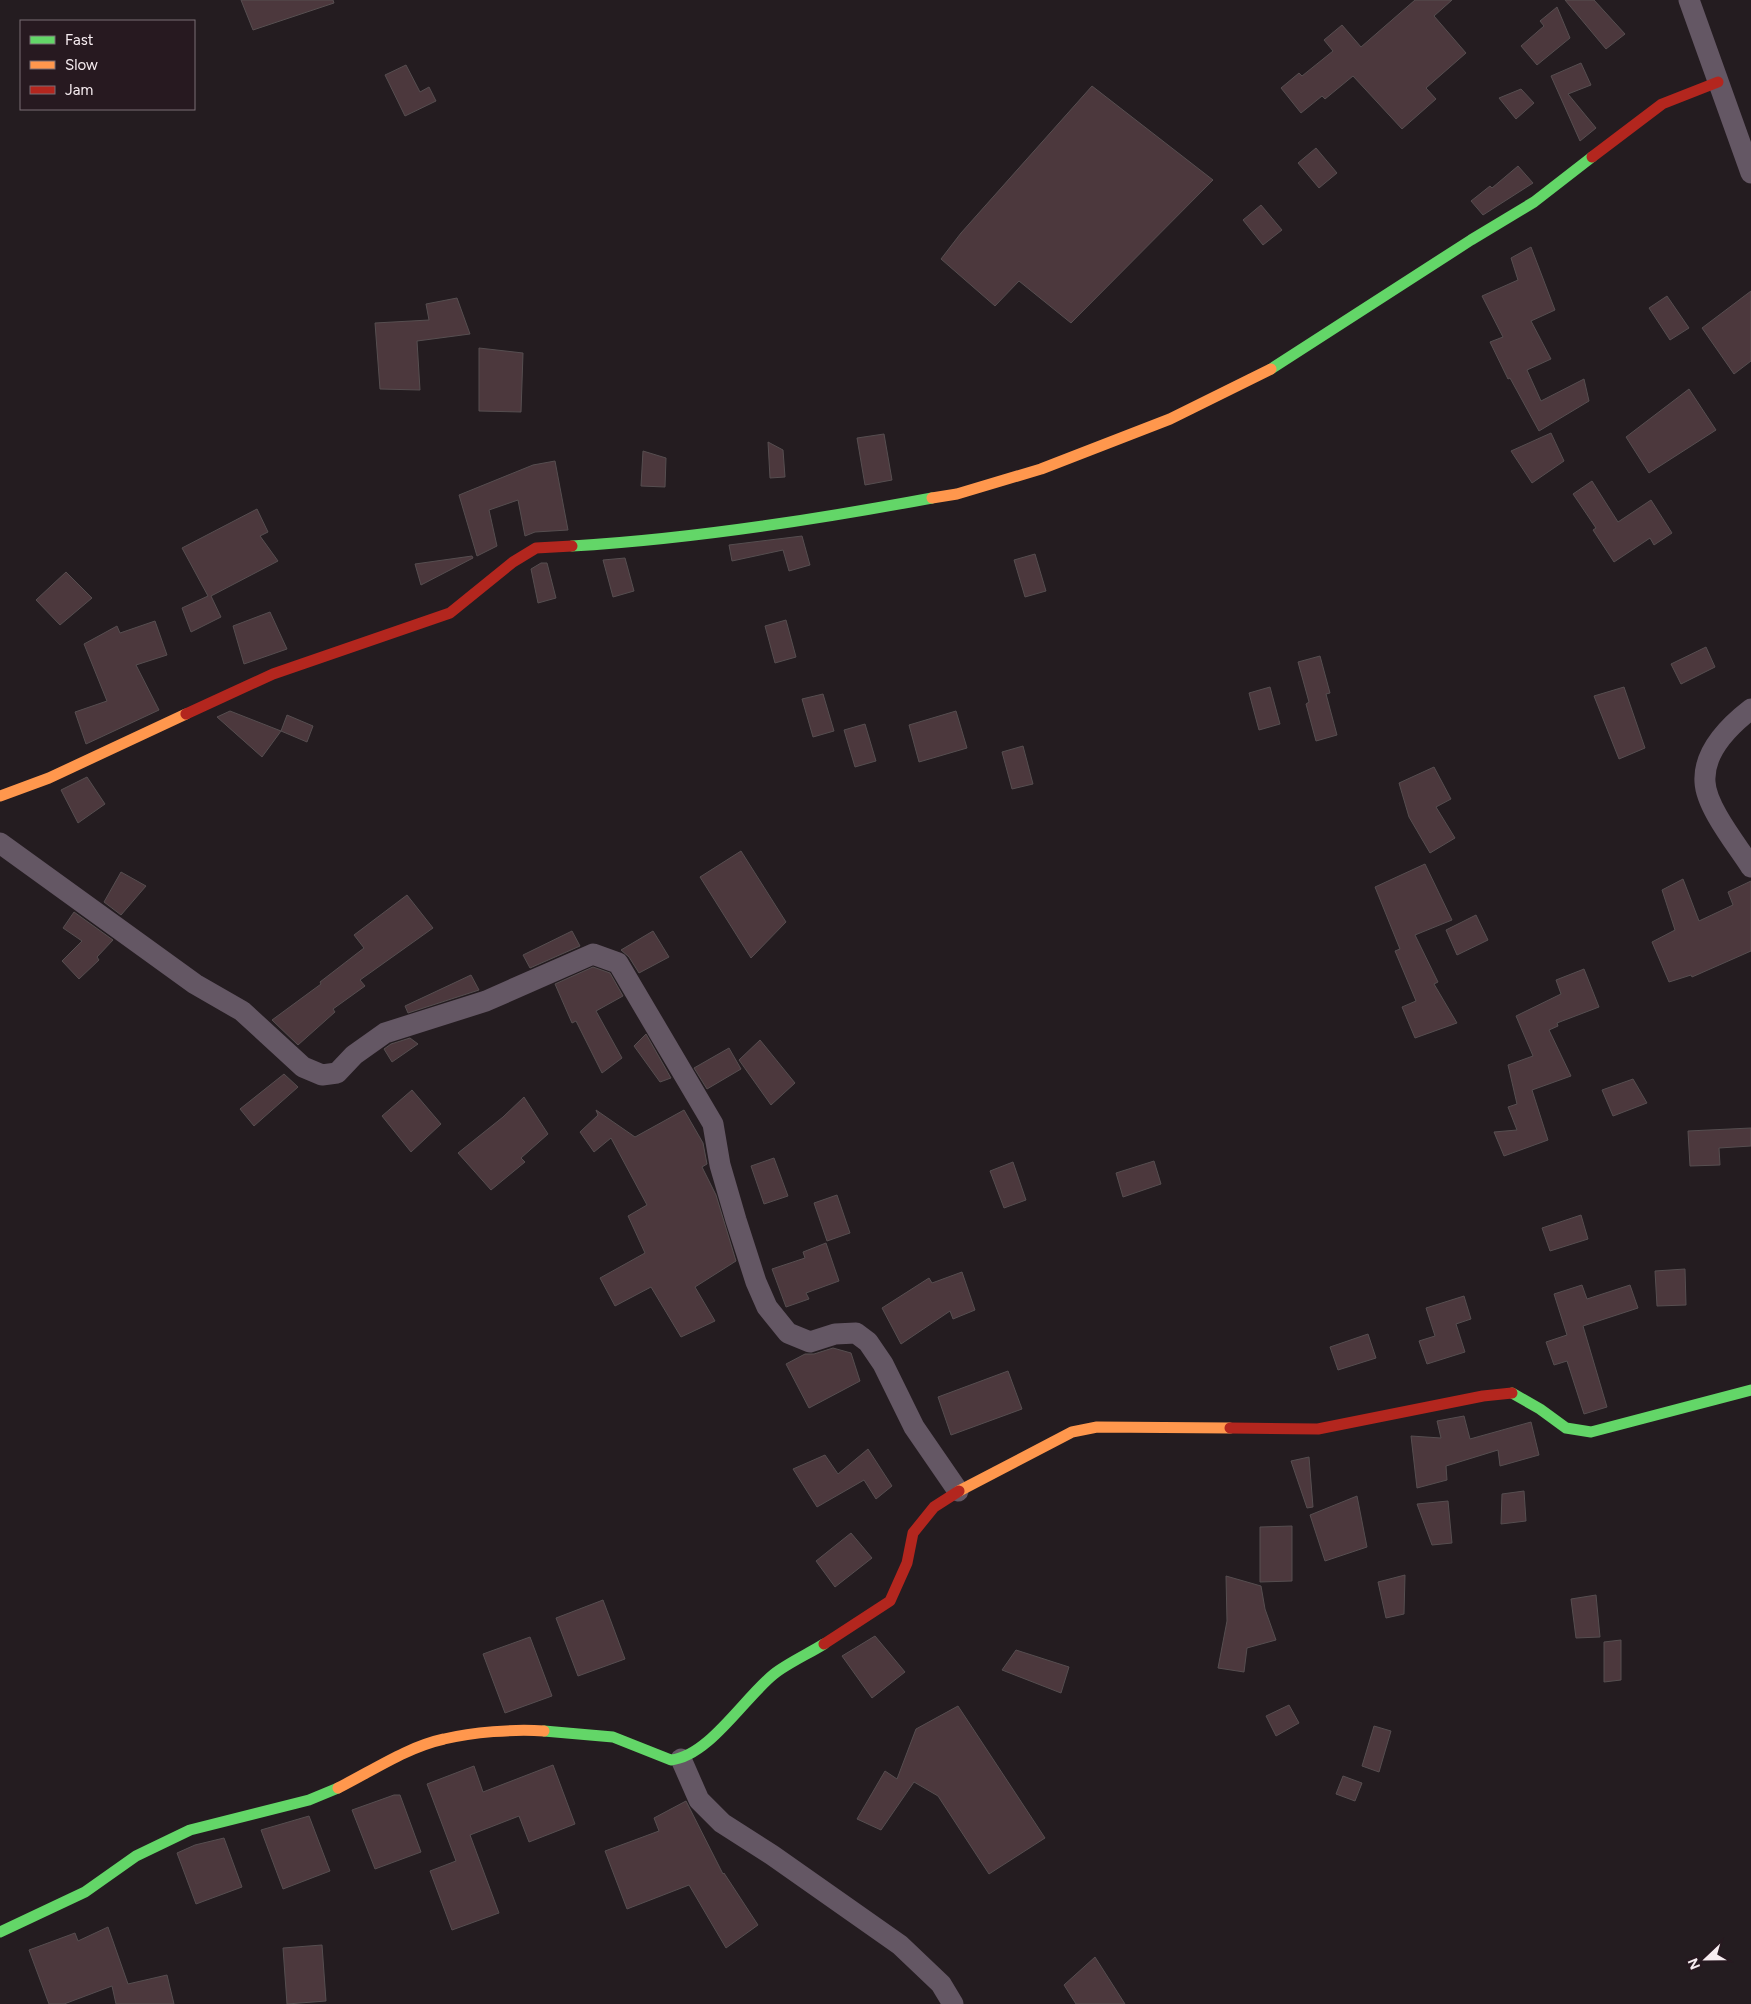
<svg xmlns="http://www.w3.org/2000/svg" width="1751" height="2004" font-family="Figtree,sans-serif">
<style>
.building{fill:#4c383d;stroke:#564e50}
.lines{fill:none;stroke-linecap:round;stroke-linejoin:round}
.street{stroke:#645764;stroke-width:21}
.fast{stroke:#63d668;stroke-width:11}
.slow{stroke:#ff974d;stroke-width:11}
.jam{stroke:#b3261e;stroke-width:11}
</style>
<rect width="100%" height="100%" fill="#241c20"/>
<!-- building -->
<g class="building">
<path d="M 241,0 L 333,0 L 334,3 L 253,30 Z"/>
<path d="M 1415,0 L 1452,0 L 1434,16 L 1466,53 L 1426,88 L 1436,99 L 1402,129 L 1353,76 L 1325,99 L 1322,96 L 1301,113 L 1281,88 L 1299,73 L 1302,76 L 1333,51 L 1324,40 L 1342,25 L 1361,47 Z"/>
<path d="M 1565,0 L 1594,0 L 1625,34 L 1606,49 Z"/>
<path d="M 1557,7 L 1570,38 L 1537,65 L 1521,46 L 1544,26 L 1540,21 Z"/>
<path d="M 1581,63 L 1591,85 L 1568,94 L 1596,128 L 1580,141 L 1551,76 Z"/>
<path d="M 406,65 L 420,92 L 429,87 L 436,101 L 405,116 L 385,75 Z"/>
<path d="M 1092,86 L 1213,180 L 1071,323 L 1019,281 L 995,306 L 941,259 L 961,233 Z"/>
<path d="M 1521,89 L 1534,103 L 1516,119 L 1499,98 Z"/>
<path d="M 1316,148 L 1337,173 L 1319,188 L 1298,163 Z"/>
<path d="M 1518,166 L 1533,183 L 1483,215 L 1471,201 L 1490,186 L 1492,188 Z"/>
<path d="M 1261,205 L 1282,230 L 1263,245 L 1243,220 Z"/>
<path d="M 1531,247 L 1555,310 L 1531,321 L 1551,359 L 1527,370 L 1541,401 L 1584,379 L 1589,401 L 1539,431 L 1510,378 L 1508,379 L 1490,342 L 1503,337 L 1482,296 L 1518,280 L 1511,258 Z"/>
<path d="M 1751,291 L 1751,361 L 1734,374 L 1702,328 Z"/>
<path d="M 1667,296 L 1689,328 L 1670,340 L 1649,308 Z"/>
<path d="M 457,298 L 470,334 L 417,341 L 420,390 L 380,389 L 375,323 L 429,320 L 426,304 Z"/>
<path d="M 479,348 L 523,353 L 521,412 L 479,411 Z"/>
<path d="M 1689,389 L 1716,430 L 1649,473 L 1626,437 Z"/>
<path d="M 1551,433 L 1564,461 L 1532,483 L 1511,451 Z"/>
<path d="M 884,434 L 892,480 L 865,485 L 857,438 Z"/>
<path d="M 768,442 L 783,450 L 785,477 L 770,478 Z"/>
<path d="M 643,451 L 666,458 L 665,487 L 641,486 Z"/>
<path d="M 555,461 L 568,530 L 535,532 L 525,536 L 518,500 L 489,510 L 497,546 L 477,556 L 459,495 L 533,465 Z"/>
<path d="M 1592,481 L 1618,522 L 1651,500 L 1672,533 L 1654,545 L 1650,538 L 1614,562 L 1593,530 L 1596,528 L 1573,494 Z"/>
<path d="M 257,509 L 268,532 L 260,536 L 278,561 L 211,596 L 221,617 L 191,632 L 182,608 L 208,596 L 182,548 Z"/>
<path d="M 802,536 L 810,565 L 789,571 L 783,550 L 732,561 L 729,545 Z"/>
<path d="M 1035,554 L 1046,591 L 1025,597 L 1014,560 Z"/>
<path d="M 472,556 L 473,558 L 421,585 L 415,564 Z"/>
<path d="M 625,558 L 634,591 L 613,597 L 603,560 Z"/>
<path d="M 541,563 L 547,563 L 556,598 L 538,603 L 531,569 Z"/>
<path d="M 66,572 L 92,598 L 60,625 L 36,600 Z"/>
<path d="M 270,612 L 287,649 L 244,664 L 233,626 Z"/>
<path d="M 786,620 L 796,657 L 775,663 L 765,626 Z"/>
<path d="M 155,621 L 167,655 L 136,665 L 159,710 L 86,744 L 75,712 L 107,701 L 84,644 L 117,626 L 120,633 Z"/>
<path d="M 1706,647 L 1715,667 L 1681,684 L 1671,664 Z"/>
<path d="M 1320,656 L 1330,693 L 1326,694 L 1337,735 L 1316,741 L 1306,704 L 1309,702 L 1298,662 Z"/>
<path d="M 1270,687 L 1280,724 L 1259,730 L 1249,693 Z"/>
<path d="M 1624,687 L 1645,748 L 1619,759 L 1594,696 Z"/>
<path d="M 823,694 L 834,731 L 813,737 L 802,699 Z"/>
<path d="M 230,711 L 281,731 L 262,757 L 217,717 Z"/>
<path d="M 956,711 L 967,748 L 919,762 L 909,725 Z"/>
<path d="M 287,715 L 313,726 L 307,742 L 281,731 Z"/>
<path d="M 865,724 L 876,761 L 855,767 L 844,730 Z"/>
<path d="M 1023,746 L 1033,784 L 1012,789 L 1002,752 Z"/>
<path d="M 1434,767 L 1451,799 L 1436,807 L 1455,838 L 1430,853 L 1409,817 L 1399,783 Z"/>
<path d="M 87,777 L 105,804 L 78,823 L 61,790 Z"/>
<path d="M 741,851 L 786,922 L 751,958 L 700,877 Z"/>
<path d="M 1425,864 L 1452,920 L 1415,935 L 1438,982 L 1434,984 L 1457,1023 L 1415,1038 L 1402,1007 L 1416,1001 L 1395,951 L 1400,949 L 1375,887 Z"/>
<path d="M 121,872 L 146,886 L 121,915 L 104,902 Z"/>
<path d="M 1683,879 L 1699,921 L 1733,905 L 1728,892 L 1751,881 L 1751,951 L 1692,977 L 1691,975 L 1669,982 L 1652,942 L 1675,930 L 1662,890 Z"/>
<path d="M 407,895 L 433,928 L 360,980 L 365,986 L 333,1009 L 335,1012 L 298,1045 L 272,1020 L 321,984 L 320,982 L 364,948 L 354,935 Z"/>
<path d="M 74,912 L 113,940 L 97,957 L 99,960 L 79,979 L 62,961 L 82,941 L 63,928 Z"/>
<path d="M 1476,915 L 1488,940 L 1457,955 L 1446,930 Z"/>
<path d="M 572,931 L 580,946 L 530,968 L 523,955 Z"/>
<path d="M 653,931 L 669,957 L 639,973 L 629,957 L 621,950 Z"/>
<path d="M 593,967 L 610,973 L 623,996 L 596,1011 L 622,1058 L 602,1073 L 576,1021 L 572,1023 L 555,984 Z"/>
<path d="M 1584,969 L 1599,1007 L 1557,1023 L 1558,1026 L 1549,1030 L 1571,1076 L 1532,1090 L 1548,1140 L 1504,1156 L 1494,1132 L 1517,1130 L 1508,1107 L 1517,1104 L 1508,1065 L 1533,1056 L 1516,1016 L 1561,994 L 1556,980 Z"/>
<path d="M 471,975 L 479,990 L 408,1013 L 405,1006 Z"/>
<path d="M 646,1034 L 671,1078 L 660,1082 L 634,1046 Z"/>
<path d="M 410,1038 L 418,1044 L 392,1062 L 384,1049 L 391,1044 Z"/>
<path d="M 760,1040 L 795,1083 L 771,1105 L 739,1060 Z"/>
<path d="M 729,1048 L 741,1069 L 707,1089 L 694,1068 Z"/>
<path d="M 284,1074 L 298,1087 L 254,1126 L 240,1109 Z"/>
<path d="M 1633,1079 L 1647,1103 L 1613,1116 L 1602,1090 Z"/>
<path d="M 412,1090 L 441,1124 L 411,1152 L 382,1116 Z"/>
<path d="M 524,1097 L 548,1134 L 521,1158 L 525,1162 L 491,1190 L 458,1153 L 503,1117 Z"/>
<path d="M 596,1110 L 635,1137 L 684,1110 L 703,1143 L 707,1164 L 702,1167 L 716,1195 L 736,1261 L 695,1287 L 715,1321 L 681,1337 L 651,1287 L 615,1306 L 600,1278 L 645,1253 L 628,1216 L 647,1205 L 611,1138 L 594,1152 L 580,1132 L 598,1115 Z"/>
<path d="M 1751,1128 L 1751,1146 L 1719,1148 L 1720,1165 L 1690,1166 L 1688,1131 Z"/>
<path d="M 774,1158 L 788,1196 L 764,1204 L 751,1166 Z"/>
<path d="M 1154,1161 L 1161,1184 L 1123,1197 L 1116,1173 Z"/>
<path d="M 1013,1162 L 1026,1200 L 1004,1208 L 990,1171 Z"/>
<path d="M 837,1195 L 850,1233 L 827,1241 L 814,1203 Z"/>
<path d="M 1581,1215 L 1588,1239 L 1550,1251 L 1542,1228 Z"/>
<path d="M 826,1243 L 839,1281 L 806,1293 L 809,1299 L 786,1307 L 772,1269 L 805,1258 L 803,1252 Z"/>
<path d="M 1685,1269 L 1686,1305 L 1657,1306 L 1655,1271 Z"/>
<path d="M 962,1272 L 975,1310 L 953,1319 L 950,1311 L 901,1344 L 882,1308 L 929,1278 L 932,1283 Z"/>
<path d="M 1582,1285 L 1587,1299 L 1630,1285 L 1638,1308 L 1583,1326 L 1607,1407 L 1584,1414 L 1567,1361 L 1554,1365 L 1546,1342 L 1567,1335 L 1554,1294 Z"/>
<path d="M 1464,1296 L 1471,1319 L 1456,1324 L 1465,1352 L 1427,1364 L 1419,1341 L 1435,1336 L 1426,1308 Z"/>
<path d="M 1368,1334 L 1376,1358 L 1338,1370 L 1330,1347 Z"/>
<path d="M 833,1348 L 851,1353 L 860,1381 L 809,1408 L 786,1364 L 805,1354 L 814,1354 Z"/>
<path d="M 1008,1371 L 1022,1409 L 951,1435 L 938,1397 Z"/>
<path d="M 1464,1416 L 1470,1439 L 1531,1422 L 1539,1455 L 1500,1466 L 1498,1450 L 1446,1466 L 1447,1480 L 1417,1488 L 1411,1436 L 1441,1438 L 1437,1421 Z"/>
<path d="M 868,1449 L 892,1486 L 876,1499 L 864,1480 L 817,1507 L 793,1469 L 825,1455 L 838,1474 Z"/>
<path d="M 1309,1457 L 1313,1507 L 1307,1508 L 1291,1461 Z"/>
<path d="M 1524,1491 L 1526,1521 L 1501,1524 L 1502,1494 Z"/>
<path d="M 1357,1496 L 1367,1547 L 1325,1561 L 1310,1515 Z"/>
<path d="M 1448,1501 L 1452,1543 L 1432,1545 L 1417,1504 Z"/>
<path d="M 1292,1526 L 1292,1581 L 1260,1582 L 1260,1527 Z"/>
<path d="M 851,1533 L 872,1558 L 835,1587 L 816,1561 Z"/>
<path d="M 1405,1575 L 1404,1614 L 1386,1618 L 1378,1582 Z"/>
<path d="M 1226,1576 L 1261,1586 L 1265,1609 L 1276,1640 L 1247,1648 L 1244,1672 L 1218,1668 L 1227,1621 Z"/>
<path d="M 1596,1595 L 1600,1637 L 1576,1638 L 1571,1599 Z"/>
<path d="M 603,1600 L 625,1659 L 578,1676 L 556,1618 Z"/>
<path d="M 875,1636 L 905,1672 L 872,1698 L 842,1656 Z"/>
<path d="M 530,1637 L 552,1696 L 505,1713 L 483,1654 Z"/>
<path d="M 1621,1640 L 1621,1680 L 1604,1682 L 1604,1642 Z"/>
<path d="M 1016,1650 L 1069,1667 L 1061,1693 L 1002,1670 Z"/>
<path d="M 1289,1705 L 1299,1723 L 1276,1736 L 1266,1716 Z"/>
<path d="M 958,1706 L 1045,1838 L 989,1874 L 938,1796 L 914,1782 L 881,1830 L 857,1819 L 885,1771 L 897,1779 L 916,1729 Z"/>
<path d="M 1374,1726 L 1391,1731 L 1379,1772 L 1362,1766 Z"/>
<path d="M 553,1765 L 575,1824 L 529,1842 L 519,1816 L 470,1835 L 499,1913 L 452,1930 L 430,1871 L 456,1861 L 427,1784 L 474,1766 L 483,1792 Z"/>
<path d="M 1343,1776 L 1362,1783 L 1355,1801 L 1336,1794 Z"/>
<path d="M 394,1795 L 400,1795 L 421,1852 L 375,1869 L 352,1810 Z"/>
<path d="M 686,1801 L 723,1874 L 724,1873 L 758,1925 L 726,1948 L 689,1885 L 627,1909 L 605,1851 L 659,1831 L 654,1818 Z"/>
<path d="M 309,1816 L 330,1871 L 283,1889 L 261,1830 Z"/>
<path d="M 224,1838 L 242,1887 L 196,1904 L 177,1853 L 195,1845 Z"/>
<path d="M 108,1927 L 128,1984 L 167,1975 L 174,2004 L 116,2004 L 112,1986 L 64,2004 L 49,2004 L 29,1950 L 75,1933 L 78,1941 Z"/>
<path d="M 322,1945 L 326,2001 L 287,2004 L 283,1948 Z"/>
<path d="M 1095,1957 L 1125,2004 L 1076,2004 L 1064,1985 Z"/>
</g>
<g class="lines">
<!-- street -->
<g class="street">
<path d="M 1689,0 L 1751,173"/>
<path d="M 1751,709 C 1729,726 1703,752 1705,782 C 1706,807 1737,845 1751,867"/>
<path d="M 0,843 L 195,984 L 242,1011 L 303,1067 L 322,1075 L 337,1073 L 354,1055 L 385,1033 L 486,1001 L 593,954 L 618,963 L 713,1124 L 720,1165 L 736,1220 L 756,1282 L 767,1307 L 788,1333 L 810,1342 L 835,1334 L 856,1333 L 868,1342 L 883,1364 L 914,1427 L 958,1491"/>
<path d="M 681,1759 L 699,1800 L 722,1823 L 772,1855 L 900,1945 L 941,1984 L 953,2004"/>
</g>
<!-- fast -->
<g class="fast">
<path d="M 1271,369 L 1471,240 L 1534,202 L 1592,157"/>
<path d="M 572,546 C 693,539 814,520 932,498"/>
<path d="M 1512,1393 L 1540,1409 L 1566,1428 L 1591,1432 L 1751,1390"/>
<path d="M 544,1731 L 613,1737 L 671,1760 C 709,1756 744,1698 774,1674 C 788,1663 808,1654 824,1644"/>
<path d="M 0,1932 L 85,1892 L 136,1856 L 190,1830 L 309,1800 L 338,1788"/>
</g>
<!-- slow -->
<g class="slow">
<path d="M 932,498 L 957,494 L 1041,469 L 1170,419 L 1271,369"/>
<path d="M 0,796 L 49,778 L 186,714"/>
<path d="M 959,1491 L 1072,1432 L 1097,1427 L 1230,1428"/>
<path d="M 338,1788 C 372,1771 407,1747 444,1739 C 473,1732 513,1729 544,1731"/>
</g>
<!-- jam -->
<g class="jam">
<path d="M 1592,157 L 1662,104 L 1718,82"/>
<path d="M 186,714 L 273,674 L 450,613 L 513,562 L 536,548 L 572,546"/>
<path d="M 1230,1428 L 1318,1429 L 1483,1396 L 1512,1393"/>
<path d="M 824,1644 L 890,1601 L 907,1563 L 913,1533 L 934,1507 L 959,1491"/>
</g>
</g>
<!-- legend -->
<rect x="20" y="20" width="175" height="90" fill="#271920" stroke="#7a6e74"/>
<rect x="30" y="36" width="25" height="8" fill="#63d668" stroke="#7a6e74"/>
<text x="65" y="45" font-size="15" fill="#f7edf1">Fast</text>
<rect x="30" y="61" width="25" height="8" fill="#ff974d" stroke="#7a6e74"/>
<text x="65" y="70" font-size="15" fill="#f7edf1">Slow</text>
<rect x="30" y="86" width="25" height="8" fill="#b3261e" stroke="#7a6e74"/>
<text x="65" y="95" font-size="15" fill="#f7edf1">Jam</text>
<!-- north arrow -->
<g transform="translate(1706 1959) rotate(248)" stroke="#271920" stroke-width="4" paint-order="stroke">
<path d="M0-4L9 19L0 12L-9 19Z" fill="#f7edf1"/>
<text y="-8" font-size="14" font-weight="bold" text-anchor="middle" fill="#f7edf1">N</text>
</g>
</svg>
